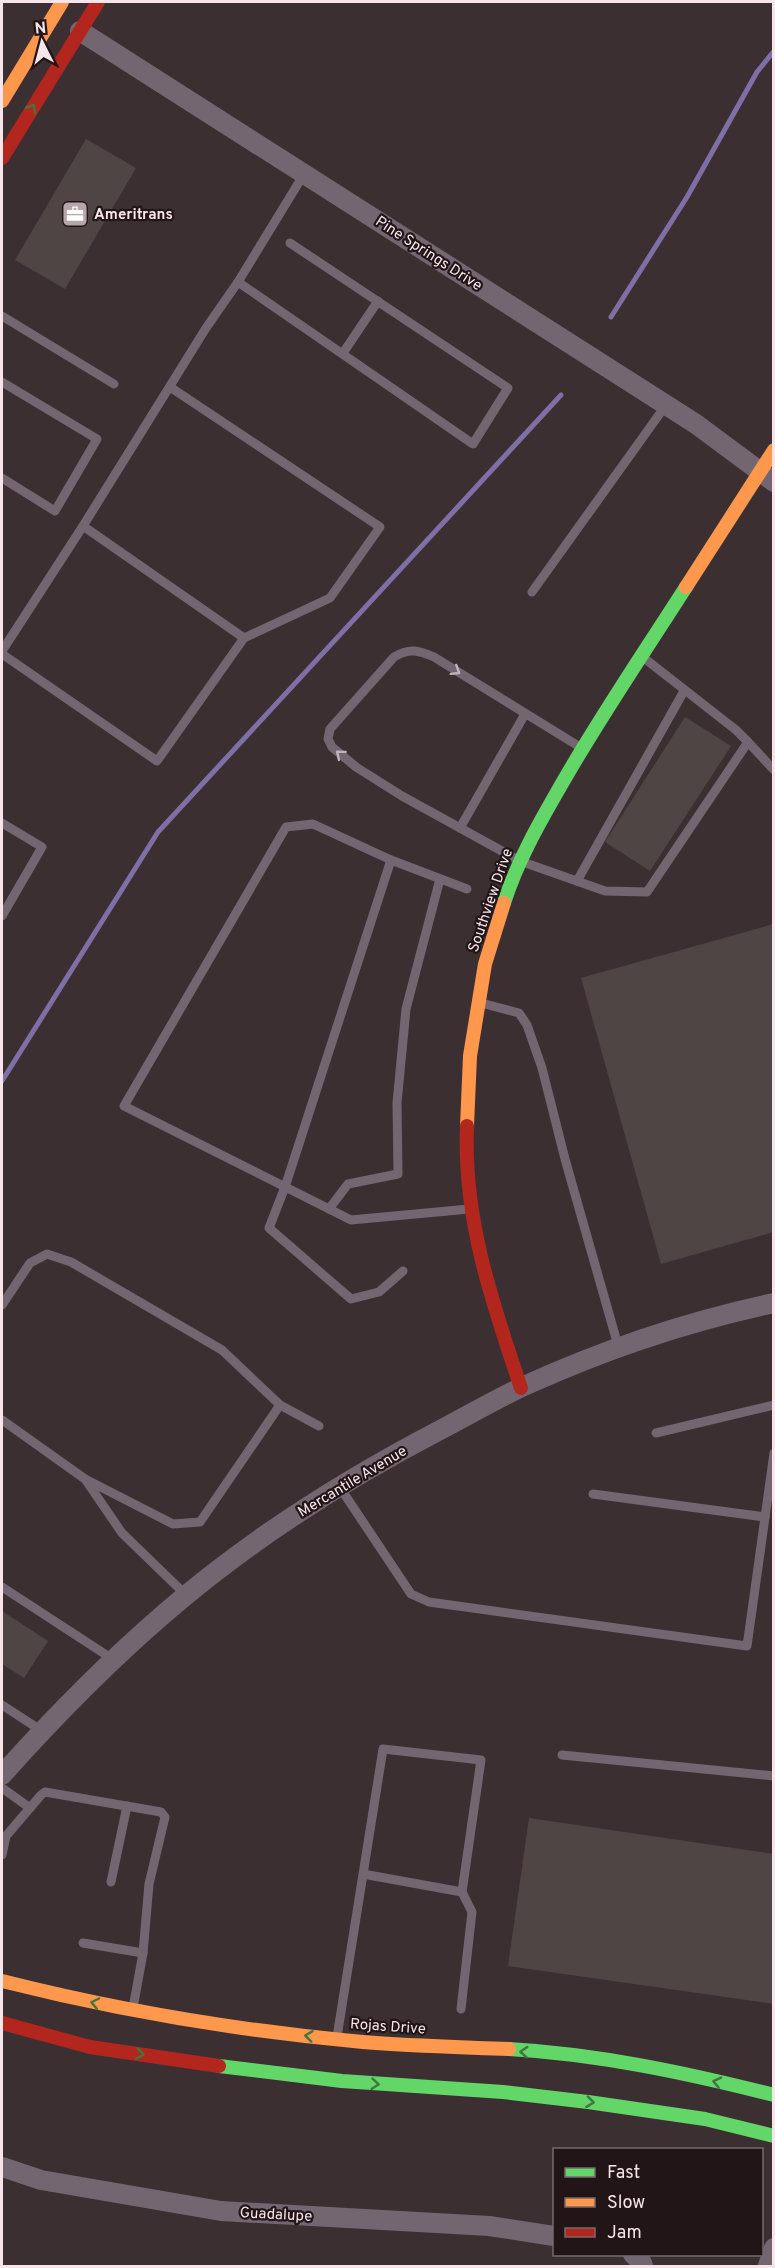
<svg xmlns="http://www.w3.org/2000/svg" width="775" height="2268" font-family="Overpass,sans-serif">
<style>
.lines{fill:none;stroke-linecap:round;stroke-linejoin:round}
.stream{stroke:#7e6fa6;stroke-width:5}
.building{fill:#504545}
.lane{stroke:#746671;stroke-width:9}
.street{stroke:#746671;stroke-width:20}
.fast{stroke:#63d668;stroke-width:14}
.slow{stroke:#ff974d;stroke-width:14}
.jam{stroke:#b3261e;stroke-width:14}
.oneway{stroke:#427640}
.oneway2{stroke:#c3b2b9}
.labels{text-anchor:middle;stroke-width:4.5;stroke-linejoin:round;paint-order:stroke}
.poi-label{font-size:15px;font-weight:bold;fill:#f7e5e9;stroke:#211518;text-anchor:start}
.street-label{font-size:15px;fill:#f7e5e9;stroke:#211518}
</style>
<rect width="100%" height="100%" fill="#3c2f32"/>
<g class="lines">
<!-- stream -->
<g class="stream">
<path d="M 611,317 L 687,197 L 757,72 L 774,51"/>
<path d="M 2,1081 L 158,832 L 561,395"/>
</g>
</g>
<!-- building -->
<g class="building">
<path d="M 86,139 L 136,168 L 65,289 L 15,260 Z"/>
<path d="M 685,717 L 731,746 L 650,871 L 605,842 Z"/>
<path d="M 774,924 L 774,1232 L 661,1264 L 581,978 Z"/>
<path d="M 2,1611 L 48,1641 L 24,1678 L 2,1664 Z"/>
<path d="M 529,1818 L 774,1854 L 774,2004 L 508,1966 Z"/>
</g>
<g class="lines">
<!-- lane -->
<g class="lane">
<path d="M 290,243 L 508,388 L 473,444 L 238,282 L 304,174"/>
<path d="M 2,316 L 114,384"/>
<path d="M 343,353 L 378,301"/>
<path d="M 2,382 L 97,439 L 55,511 L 2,478"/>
<path d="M 170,387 L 380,527 L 330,598 L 244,638"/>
<path d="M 532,592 L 666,405"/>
<path d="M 2,651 L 83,526 L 206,328 L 238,282"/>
<path d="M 2,654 L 157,761 L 244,638 L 83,526"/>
<path d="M 748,742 L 774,770"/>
<path d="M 580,747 L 434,657 C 418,650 409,648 394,657 L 330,729 L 328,739 L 332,747 L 356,767 L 402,796 L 520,861 L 605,891 L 647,892 L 748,742 L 736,730 L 644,658"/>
<path d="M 2,823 L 42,847 L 2,916"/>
<path d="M 460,828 L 525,714"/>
<path d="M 391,860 L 467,889"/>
<path d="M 577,881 L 684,691"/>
<path d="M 481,1003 L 519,1013 L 527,1025 L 542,1068 L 565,1159 L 619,1349"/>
<path d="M 329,1209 L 348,1184 L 398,1174 L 397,1103 L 406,1009 L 440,879"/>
<path d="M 403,1271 L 379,1292 L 351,1299 L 269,1228 L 285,1187 L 391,860 L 313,824 L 286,827 L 124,1106 L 351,1220 L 469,1209"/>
<path d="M 2,1305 L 30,1263 L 47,1254 L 71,1262 L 222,1350 L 280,1405 L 200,1522 L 173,1524 L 85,1479"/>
<path d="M 280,1405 L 319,1426"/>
<path d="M 2,1420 L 85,1479 L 122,1533 L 187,1596"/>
<path d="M 656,1433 L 774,1405"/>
<path d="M 339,1486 L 411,1594 L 429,1602 L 747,1646 L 774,1453"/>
<path d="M 593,1494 L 765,1517"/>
<path d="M 2,1587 L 114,1660"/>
<path d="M 2,1705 L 42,1731"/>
<path d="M 562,1755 L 774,1776"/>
<path d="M 2,1788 L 30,1808"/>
<path d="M 2,1855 L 6,1836 L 41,1795 L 45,1792 L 161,1812 L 165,1817 L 149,1884 L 143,1953"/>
<path d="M 111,1882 L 127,1806"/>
<path d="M 83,1943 L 143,1953 L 133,2008"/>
<path d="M 461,2009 L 472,1912 L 462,1892"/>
<path d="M 337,2037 L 383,1749 L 481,1760 L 462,1892 L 363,1874"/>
</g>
<!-- street -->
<g class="street">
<path d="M 80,31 L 696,424 L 774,482"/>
<path d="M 2,1775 C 53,1718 107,1663 165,1613 C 249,1540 344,1480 442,1429 C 469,1415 496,1399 524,1386 C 603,1350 689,1321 774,1303"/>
<path d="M 2,2167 L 41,2180 L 221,2211 L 489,2226 L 554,2236"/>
<path d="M 633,2254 L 642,2263 L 643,2266"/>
<path d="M 768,2266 L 774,2248"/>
</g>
<!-- fast -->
<g class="fast">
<path d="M 504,903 C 518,859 541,820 564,780 C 602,714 645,651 686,587"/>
<path d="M 509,2049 C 598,2054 687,2073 774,2095"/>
<path d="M 219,2066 L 342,2081 L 503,2092 L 588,2102 L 705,2119 L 774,2136"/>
</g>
<!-- slow -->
<g class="slow">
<path d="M 2,101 L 62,2"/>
<path d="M 686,587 L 774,450"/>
<path d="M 467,1126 L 470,1056 L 485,964 L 504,903"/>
<path d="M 2,1981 C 121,2011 241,2031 363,2042 C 411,2046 460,2047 509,2049"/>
</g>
<!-- jam -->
<g class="jam">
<path d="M 2,158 L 98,2"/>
<path d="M 467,1126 C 463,1218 492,1302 521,1388"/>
<path d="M 2,2023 L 90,2047 L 219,2066"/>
</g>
</g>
<!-- one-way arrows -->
<defs><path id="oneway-chevron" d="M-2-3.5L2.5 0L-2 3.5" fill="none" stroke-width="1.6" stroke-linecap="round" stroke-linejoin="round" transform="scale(1.5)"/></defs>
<g class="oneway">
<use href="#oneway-chevron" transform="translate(32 108) rotate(-58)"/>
<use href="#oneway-chevron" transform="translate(95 2003) rotate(-168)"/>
<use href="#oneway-chevron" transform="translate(309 2036) rotate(-173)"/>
<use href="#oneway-chevron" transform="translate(524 2052) rotate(-176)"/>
<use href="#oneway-chevron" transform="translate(140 2054) rotate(9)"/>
<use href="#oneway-chevron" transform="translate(717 2082) rotate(-167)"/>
<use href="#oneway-chevron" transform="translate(375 2084) rotate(5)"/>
<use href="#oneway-chevron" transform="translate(590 2102) rotate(7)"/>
</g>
<g class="oneway2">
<use href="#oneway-chevron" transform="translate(456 671) rotate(32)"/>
<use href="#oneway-chevron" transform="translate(340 754) rotate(-140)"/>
</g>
<!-- icons -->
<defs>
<symbol id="office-square" viewBox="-11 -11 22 22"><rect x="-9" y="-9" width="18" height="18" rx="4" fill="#b6a5a9" stroke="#211518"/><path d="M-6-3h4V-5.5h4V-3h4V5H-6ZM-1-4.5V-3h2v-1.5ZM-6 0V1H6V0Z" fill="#fff"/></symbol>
</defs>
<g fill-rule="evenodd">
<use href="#office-square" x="60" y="199" width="30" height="30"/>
</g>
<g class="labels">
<!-- poi labels -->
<g class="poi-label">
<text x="94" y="219">Ameritrans</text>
</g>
<!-- street labels -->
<g class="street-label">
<text transform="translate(429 253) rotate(33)" y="5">Pine Springs Drive</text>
<text transform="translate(490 900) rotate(-71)" y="5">Southview Drive</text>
<text transform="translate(352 1481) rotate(-31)" y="5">Mercantile Avenue</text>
<text transform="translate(388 2026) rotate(4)" y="5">Rojas Drive</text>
<text transform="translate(276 2214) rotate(3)" y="5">Guadalupe</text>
</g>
</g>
<!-- border -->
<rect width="775" height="2268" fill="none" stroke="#f7e5e9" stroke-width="6"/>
<!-- legend -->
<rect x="553" y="2148" width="210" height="108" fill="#211518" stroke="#77686c" stroke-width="1.5"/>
<rect x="565" y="2168" width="30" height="9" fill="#63d668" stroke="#77686c" stroke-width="1.5"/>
<text x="607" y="2178" font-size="18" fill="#f7e5e9">Fast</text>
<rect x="565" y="2198" width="30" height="9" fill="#ff974d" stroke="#77686c" stroke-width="1.5"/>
<text x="607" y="2208" font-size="18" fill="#f7e5e9">Slow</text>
<rect x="565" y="2228" width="30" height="9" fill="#b3261e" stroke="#77686c" stroke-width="1.5"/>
<text x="607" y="2238" font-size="18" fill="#f7e5e9">Jam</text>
<!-- north arrow -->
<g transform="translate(42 42) rotate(354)" stroke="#211518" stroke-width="4.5" paint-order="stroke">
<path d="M0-4.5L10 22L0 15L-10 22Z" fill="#f7e5e9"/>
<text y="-9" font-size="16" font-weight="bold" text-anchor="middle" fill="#f7e5e9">N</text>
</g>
</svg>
